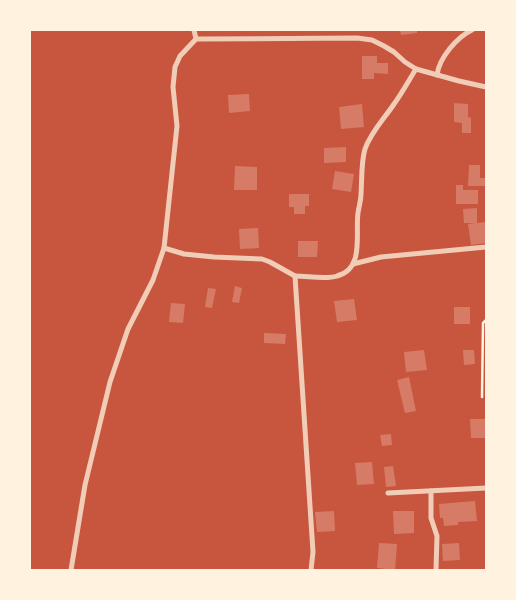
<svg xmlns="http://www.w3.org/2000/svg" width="516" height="600" font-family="Barlow,sans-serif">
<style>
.building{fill:#d67c66}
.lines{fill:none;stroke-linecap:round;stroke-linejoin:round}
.path{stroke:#fff3e0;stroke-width:2.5}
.minor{stroke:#f1ccb7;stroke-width:5}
</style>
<rect width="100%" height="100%" fill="#c8553d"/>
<!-- building -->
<g class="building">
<path d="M 400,30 L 417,30 L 417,33 L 401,35 Z"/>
<path d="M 362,56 L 377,56 L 377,63 L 388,63 L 388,74 L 374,73 L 374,79 L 362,79 Z"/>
<path d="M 249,94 L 250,111 L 229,113 L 228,95 Z"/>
<path d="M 454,103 L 468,104 L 468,117 L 471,118 L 471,133 L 462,133 L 462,123 L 454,122 Z"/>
<path d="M 362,104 L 364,127 L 341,129 L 339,107 Z"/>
<path d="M 346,147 L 346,162 L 324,163 L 324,148 Z"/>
<path d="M 469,165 L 480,165 L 480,178 L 485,178 L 485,186 L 468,186 Z"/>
<path d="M 235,166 L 257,167 L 257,190 L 234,190 Z"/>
<path d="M 335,171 L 354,174 L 351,192 L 332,189 Z"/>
<path d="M 456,185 L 463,185 L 463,190 L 478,190 L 478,204 L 456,204 Z"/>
<path d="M 289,194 L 309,194 L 309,206 L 305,206 L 305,214 L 294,214 L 294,207 L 289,207 Z"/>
<path d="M 477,208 L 477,223 L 486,222 L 486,243 L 471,245 L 468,224 L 475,223 L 464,223 L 463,209 Z"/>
<path d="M 258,228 L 259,248 L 240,249 L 239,229 Z"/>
<path d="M 298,241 L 318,241 L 317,257 L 298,257 Z"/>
<path d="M 235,286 L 242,288 L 239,303 L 232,302 Z"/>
<path d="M 208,288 L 216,289 L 212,308 L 205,307 Z"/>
<path d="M 354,299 L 357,320 L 337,322 L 334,301 Z"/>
<path d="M 171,303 L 185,304 L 183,323 L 169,322 Z"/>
<rect x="454" y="307" width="16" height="17"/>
<path d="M 264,333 L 286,334 L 285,344 L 264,343 Z"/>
<path d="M 424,350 L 427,370 L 406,372 L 404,352 Z"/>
<path d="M 463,350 L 474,350 L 475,364 L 464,365 Z"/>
<path d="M 409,377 L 416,411 L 405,413 L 397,380 Z"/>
<path d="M 470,419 L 486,419 L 486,438 L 471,438 Z"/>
<path d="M 391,434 L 392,445 L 382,446 L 380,435 Z"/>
<path d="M 372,462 L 374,484 L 357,485 L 355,463 Z"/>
<path d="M 393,466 L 396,486 L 386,487 L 384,467 Z"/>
<path d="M 475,501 L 477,521 L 458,522 L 458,525 L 444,526 L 443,518 L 440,518 L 439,504 Z"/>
<path d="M 334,511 L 335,531 L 317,532 L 315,512 Z"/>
<path d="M 393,511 L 414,511 L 414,533 L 394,534 Z"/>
<path d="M 379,543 L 397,544 L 395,570 L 377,568 Z"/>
<path d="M 459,543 L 460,560 L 443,561 L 442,544 Z"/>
</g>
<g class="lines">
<!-- path -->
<path class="path" d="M 482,397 L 483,323 L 486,320"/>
<!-- minor -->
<g class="minor">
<path d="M 194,30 L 196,39"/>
<path d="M 196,39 L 180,56 L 175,67 L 173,87 L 177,126 L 164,248 L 184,254 L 214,257 L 262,259 L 270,262 L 295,276 L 313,552 L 311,570"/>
<path d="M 196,39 L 357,38 L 372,40 L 384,46 L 394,52 L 405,62 L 416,69 L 459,81 L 486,87"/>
<path d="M 437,75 C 439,58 457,37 472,30"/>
<path d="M 353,264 L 381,257 L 486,247"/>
<path d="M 295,276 C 308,276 326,280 337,276 C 365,269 355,233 358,213 C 359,206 361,200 361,194 C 362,180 361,162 365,149 C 371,132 384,119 394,104 C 402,93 409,80 416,69"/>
<path d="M 431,491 L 431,518 L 437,536 L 436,570"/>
<path d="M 388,493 L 486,488"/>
<path d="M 71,570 L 85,485 L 110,382 L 128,329 L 153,280 L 164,248"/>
</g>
</g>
<!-- border -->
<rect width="516" height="600" fill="none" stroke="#fff3e0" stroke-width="62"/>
</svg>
